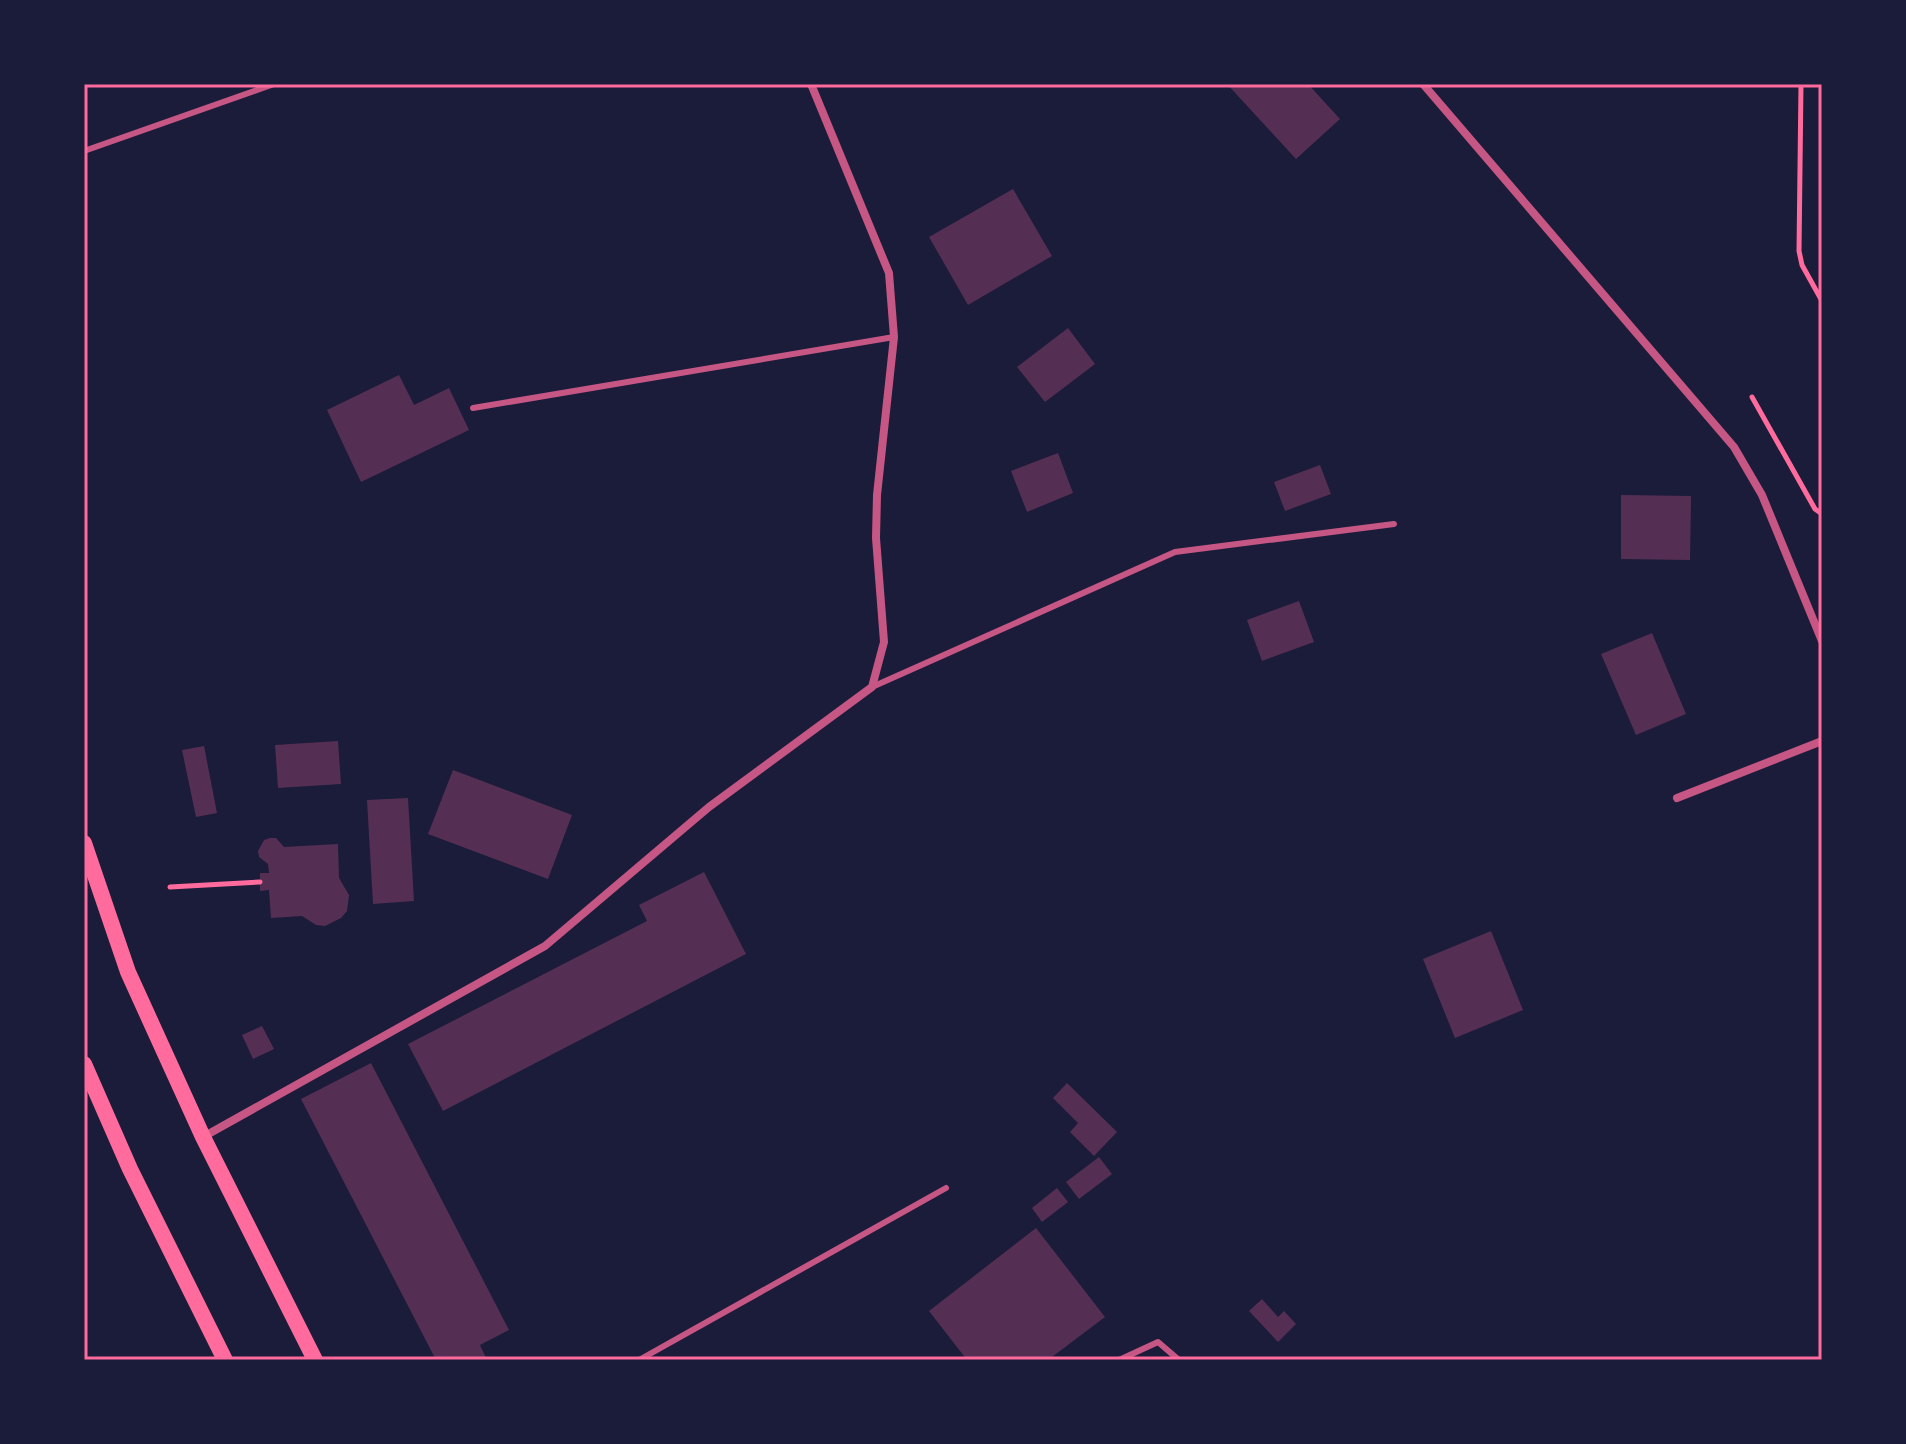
<svg xmlns="http://www.w3.org/2000/svg" width="1906" height="1444" font-family="'Golos Text',sans-serif">
<style>
.building{fill:#542f53}
.lines{fill:none;stroke-linecap:round;stroke-linejoin:round}
.path{stroke:#ff6b9d;stroke-width:5}
.service{stroke:#c65784;stroke-width:6}
.minor{stroke:#c65784;stroke-width:8}
.secondary{stroke:#ff6b9d;stroke-width:16}
.neatline{fill:none;stroke:#ff6b9d;stroke-width:3}
</style>
<rect width="100%" height="100%" fill="#1b1b3a"/>
<!-- building -->
<g class="building">
<path d="M 1227,84 L 1308,84 L 1340,119 L 1296,159 Z"/>
<path d="M 1013,189 L 1052,256 L 968,305 L 929,237 Z"/>
<path d="M 1068,328 L 1095,364 L 1045,402 L 1017,367 Z"/>
<path d="M 399,375 L 414,405 L 449,388 L 469,430 L 361,482 L 327,410 Z"/>
<path d="M 1058,453 L 1073,493 L 1027,512 L 1011,471 Z"/>
<path d="M 1320,465 L 1331,494 L 1285,511 L 1274,482 Z"/>
<path d="M 1621,495 L 1691,496 L 1690,560 L 1621,559 Z"/>
<path d="M 1299,601 L 1314,642 L 1262,661 L 1247,620 Z"/>
<path d="M 1652,633 L 1686,714 L 1636,735 L 1601,654 Z"/>
<path d="M 338,741 L 341,784 L 278,788 L 275,745 Z"/>
<path d="M 204,746 L 217,813 L 196,817 L 182,750 Z"/>
<path d="M 453,770 L 572,815 L 548,879 L 428,834 Z"/>
<path d="M 408,798 L 414,901 L 373,904 L 367,800 Z"/>
<path d="M 270,838 L 276,838 L 284,847 L 338,844 L 339,878 L 349,895 L 347,911 L 341,918 L 325,926 L 316,925 L 302,916 L 271,918 L 269,890 L 260,891 L 260,873 L 269,873 L 268,864 L 259,857 L 258,851 L 264,840 Z"/>
<path d="M 704,872 L 746,954 L 443,1111 L 408,1044 L 647,921 L 639,905 Z"/>
<path d="M 1491,931 L 1523,1010 L 1455,1038 L 1423,959 Z"/>
<path d="M 262,1026 L 274,1049 L 253,1059 L 242,1035 Z"/>
<path d="M 371,1063 L 509,1330 L 480,1345 L 487,1360 L 436,1360 L 301,1099 Z"/>
<path d="M 1067,1083 L 1117,1132 L 1094,1156 L 1070,1132 L 1078,1123 L 1053,1098 Z"/>
<path d="M 1099,1157 L 1112,1174 L 1079,1199 L 1066,1182 Z"/>
<path d="M 1057,1188 L 1068,1202 L 1042,1222 L 1032,1208 Z"/>
<path d="M 1036,1228 L 1105,1317 L 1048,1360 L 967,1360 L 929,1311 Z"/>
<path d="M 1262,1299 L 1278,1317 L 1284,1311 L 1296,1324 L 1278,1342 L 1249,1311 Z"/>
</g>
<g class="lines">
<!-- path -->
<g class="path">
<path d="M 1801,84 L 1799,251 L 1802,265 L 1822,301"/>
<path d="M 1752,397 L 1815,509 L 1822,514"/>
<path d="M 170,887 L 260,882"/>
</g>
<!-- service -->
<g class="service">
<path d="M 84,151 L 274,84"/>
<path d="M 473,408 L 894,337"/>
<path d="M 872,687 L 1175,552 L 1394,524"/>
<path d="M 639,1360 L 946,1188"/>
<path d="M 1119,1360 L 1158,1342 L 1179,1360"/>
</g>
<!-- minor -->
<g class="minor">
<path d="M 1423,84 L 1734,447 L 1762,495 L 1822,641"/>
<path d="M 1677,798 L 1822,741"/>
<path d="M 203,1137 L 545,946 L 709,807 L 872,687 L 884,642 L 876,538 L 877,495 L 894,337 L 889,273 L 811,84"/>
</g>
<!-- secondary -->
<g class="secondary">
<path d="M 84,843 L 128,972 L 203,1137 L 315,1360"/>
<path d="M 84,1064 L 130,1169 L 225,1360"/>
</g>
</g>
<!-- border -->
<rect width="1906" height="1444" fill="none" stroke="#1b1b3a" stroke-width="172"/>
<rect x="86" y="86" width="1734" height="1272" class="neatline"/>
</svg>
